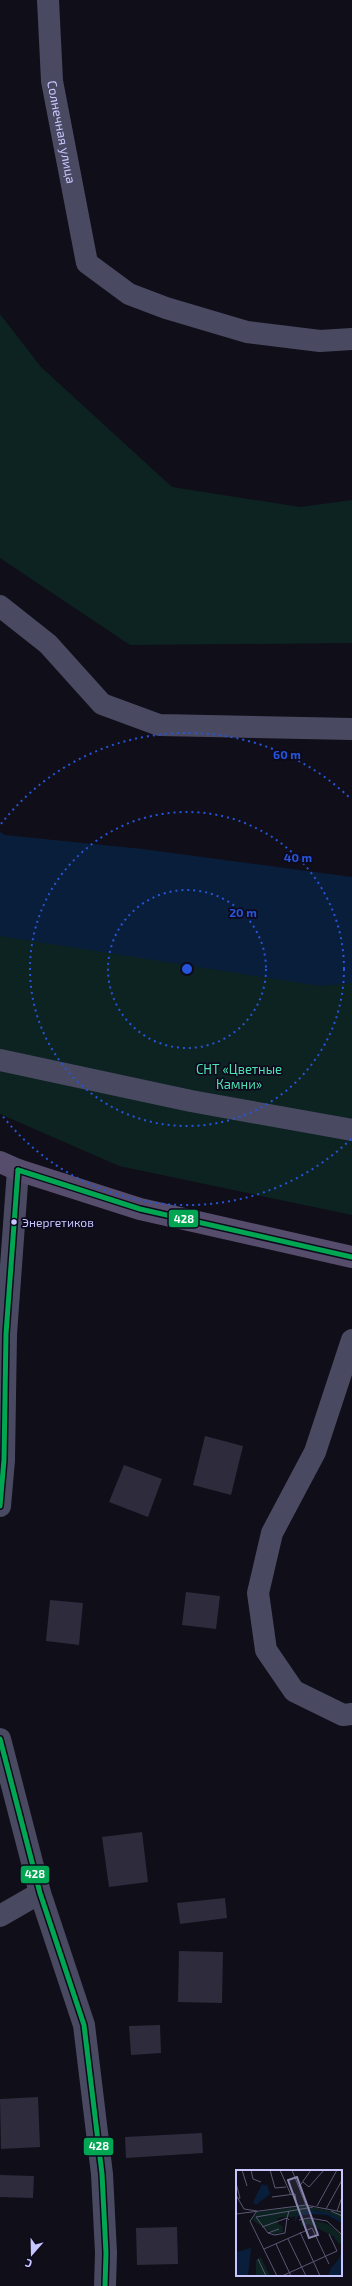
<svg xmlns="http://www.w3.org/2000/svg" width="352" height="2286" font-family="'Exo 2',sans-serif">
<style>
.green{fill:#0d2322}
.water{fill:#091e3a}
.building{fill:#2d2b3c}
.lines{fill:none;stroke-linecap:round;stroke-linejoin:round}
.minor{stroke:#494a62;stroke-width:22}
.major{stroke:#564c6c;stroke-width:22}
.bus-1-casing{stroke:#0c0a1c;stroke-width:8}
.bus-1{stroke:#00a651;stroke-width:5}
.ring{fill:none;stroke:#2654da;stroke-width:2;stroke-dasharray:2 4}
.bus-dot{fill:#c8c6ff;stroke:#0c0a1c;stroke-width:1.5}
.labels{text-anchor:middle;stroke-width:3.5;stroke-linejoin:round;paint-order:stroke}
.bus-label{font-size:12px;fill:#c8c6ff;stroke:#0c0a1c;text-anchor:start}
.street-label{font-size:13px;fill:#c8c6ff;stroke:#0c0a1c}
.park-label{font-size:13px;fill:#4ee3b2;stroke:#0c0a1c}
.inset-road{fill:none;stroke:#5a5874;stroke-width:1}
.view{fill:#8886ae;fill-opacity:0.15;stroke:#8886ae;stroke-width:2}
.inset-edge{fill:none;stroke:#c8c6ff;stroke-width:2}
.centre{fill:#2654da;stroke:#0c0a1c;stroke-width:2}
.ring-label{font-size:12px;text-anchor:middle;font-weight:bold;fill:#2654da;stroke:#0c0a1c;stroke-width:3.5;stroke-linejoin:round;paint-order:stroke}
.line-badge{stroke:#0c0a1c;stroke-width:1.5}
.badge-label{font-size:11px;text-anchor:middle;font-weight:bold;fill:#fff}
</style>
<rect width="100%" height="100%" fill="#100e18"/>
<!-- green -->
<g class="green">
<path d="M 0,314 L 41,367 L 172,487 L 300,507 L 352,500 L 352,643 L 130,645 L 0,558 Z"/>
<path d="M 0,926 L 352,977 L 352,1215 L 119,1166 L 0,1114 Z"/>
</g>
<!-- water -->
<path class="water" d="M 0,832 L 5,835 L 143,849 L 352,877 L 352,983 L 321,986 L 0,936 Z"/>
<!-- building -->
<g class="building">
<path d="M 205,1436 L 243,1446 L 231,1495 L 193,1485 Z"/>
<path d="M 124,1465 L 162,1479 L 148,1517 L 109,1502 Z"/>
<path d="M 186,1592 L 220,1596 L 216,1629 L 182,1625 Z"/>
<path d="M 50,1600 L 83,1603 L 79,1645 L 46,1641 Z"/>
<path d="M 142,1832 L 148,1882 L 109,1887 L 102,1837 Z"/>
<path d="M 225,1898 L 227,1918 L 180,1924 L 177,1903 Z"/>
<path d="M 179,1951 L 223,1952 L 222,2003 L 178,2002 Z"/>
<path d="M 160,2025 L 161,2053 L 131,2055 L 129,2026 Z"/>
<path d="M 38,2097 L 40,2147 L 1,2149 L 0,2099 Z"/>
<path d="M 202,2133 L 203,2153 L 126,2158 L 125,2137 Z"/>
<path d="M 0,2175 L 34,2176 L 33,2198 L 0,2197 Z"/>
<path d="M 177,2227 L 178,2264 L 137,2265 L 136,2228 Z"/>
</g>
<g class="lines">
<!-- minor -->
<g class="minor">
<path id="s1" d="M 48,0 L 52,81 L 87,263 L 129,294 L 166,308 L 247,332 L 320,341 L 352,339"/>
<path d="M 0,606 L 48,644 L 102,704 L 159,725 L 352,729"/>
<path d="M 0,1060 L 191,1101 L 352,1130"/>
<path d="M 352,1340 L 315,1452 L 272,1533 L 258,1593 L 266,1650 L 294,1691 L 343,1715 L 352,1714"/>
<path d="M 0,1506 L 4,1460 L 6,1334 L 18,1170"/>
<path d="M 0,1739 L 40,1893 L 84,2025 L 102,2174 L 106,2253 L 105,2286"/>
<path d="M 0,1916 L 40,1893"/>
</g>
<!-- major -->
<path class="major" d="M 0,1162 L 18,1170 L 140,1209 L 352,1257"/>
<defs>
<g id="bus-1">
<path d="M 18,1170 L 140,1209 L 352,1257"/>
<path d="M 0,1506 L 4,1460 L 6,1334 L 18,1170"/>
<path d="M 0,1739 L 40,1893 L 84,2025 L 102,2174 L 106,2253 L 105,2286"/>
</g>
</defs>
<!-- bus-1 casing -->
<use href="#bus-1" class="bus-1-casing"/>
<!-- bus-1 -->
<use href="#bus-1" class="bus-1"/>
</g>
<!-- distance rings -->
<g class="ring">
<circle cx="187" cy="969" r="79"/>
<circle cx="187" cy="969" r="157"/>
<path d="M351 1139A236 236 0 0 1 1 1114M1 824A236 236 0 0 1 351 799"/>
</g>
<!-- markers -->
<circle class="bus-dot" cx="14" cy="1222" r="3.5"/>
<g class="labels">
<!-- bus labels -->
<g class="bus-label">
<text x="22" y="1227">Энергетиков</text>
</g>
<!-- street labels -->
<g class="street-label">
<text dy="5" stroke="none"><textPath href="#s1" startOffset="133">Солнечная улица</textPath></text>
</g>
<!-- park labels -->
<g class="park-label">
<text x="239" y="1074">СНТ «Цветные<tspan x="239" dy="15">Камни»</tspan></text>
</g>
</g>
<!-- overview -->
<g transform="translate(236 2170)">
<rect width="106" height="106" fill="#100e18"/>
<path d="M 68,36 L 106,43 L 106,50 L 80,40 L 56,47 L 46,47 L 41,49 L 43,55 L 46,55 L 47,62 L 38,64 L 16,50 L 21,42 ZM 72,49 L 92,54 L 106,66 L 106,72 L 103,74 L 97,66 L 73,54 L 66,56 L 64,53 ZM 25,87 L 34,106 L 20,106 L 20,90 Z" fill="#0d2322"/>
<path d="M 26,14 L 30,16 L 31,14 L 34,24 L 20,35 L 17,32 ZM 75,40 L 93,43 L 106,50 L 106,53 L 91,45 L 74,44 L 62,46 L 59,52 L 59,45 ZM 15,78 L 12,106 L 0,106 L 0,82 ZM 106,78 L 106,106 L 92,106 L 95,98 L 103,89 Z" fill="#091e3a"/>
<path class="inset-road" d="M 6,0 L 11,16M 15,0 L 17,9 L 25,12M 34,0 L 39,18 L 50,17M 44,0 L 55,25M 56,0 L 70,35M 67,12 L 73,17 L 88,0M 0,13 L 4,28 L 2,29M 63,17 L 75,0M 0,25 L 8,39 L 21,41 L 14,51 L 41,106M 36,27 L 59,24 L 61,36M 81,36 L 101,0M 90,39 L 106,10M 95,41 L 106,46M 101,41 L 106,27M 0,44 L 70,35 L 106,42M 20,47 L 77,37M 20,47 L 32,63 L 43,59M 63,50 L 73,48 L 91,51 L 106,65M 26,57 L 51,48 L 53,41M 64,62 L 84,106M 32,63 L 39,65 L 49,63 L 51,48 L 53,50M 52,69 L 70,106M 40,74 L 55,106M 28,79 L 76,58 L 93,94M 22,89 L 30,106M 46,106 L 101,81 L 93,64"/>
<path class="view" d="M 61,7 L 82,65 L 73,68 L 52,10 Z"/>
<rect width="106" height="106" class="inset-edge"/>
</g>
<circle cx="187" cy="969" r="6" class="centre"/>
<g class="ring-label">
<text x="287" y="759">60 m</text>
<text x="298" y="862">40 m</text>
<text x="243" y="917">20 m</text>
</g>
<g class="line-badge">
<rect x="168" y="1209" width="31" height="19" rx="4" fill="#00a651"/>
<rect x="20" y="1865" width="30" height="19" rx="4" fill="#00a651"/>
<rect x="83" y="2137" width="31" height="19" rx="4" fill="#00a651"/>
</g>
<g class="badge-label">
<text x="184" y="1223">428</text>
<text x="35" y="1878">428</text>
<text x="99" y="2150">428</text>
</g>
<!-- north arrow -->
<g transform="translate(32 2254) rotate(200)" stroke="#0c0a1c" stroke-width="3" paint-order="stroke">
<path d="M0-3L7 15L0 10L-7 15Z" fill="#c8c6ff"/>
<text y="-6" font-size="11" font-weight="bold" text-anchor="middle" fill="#c8c6ff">С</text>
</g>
</svg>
